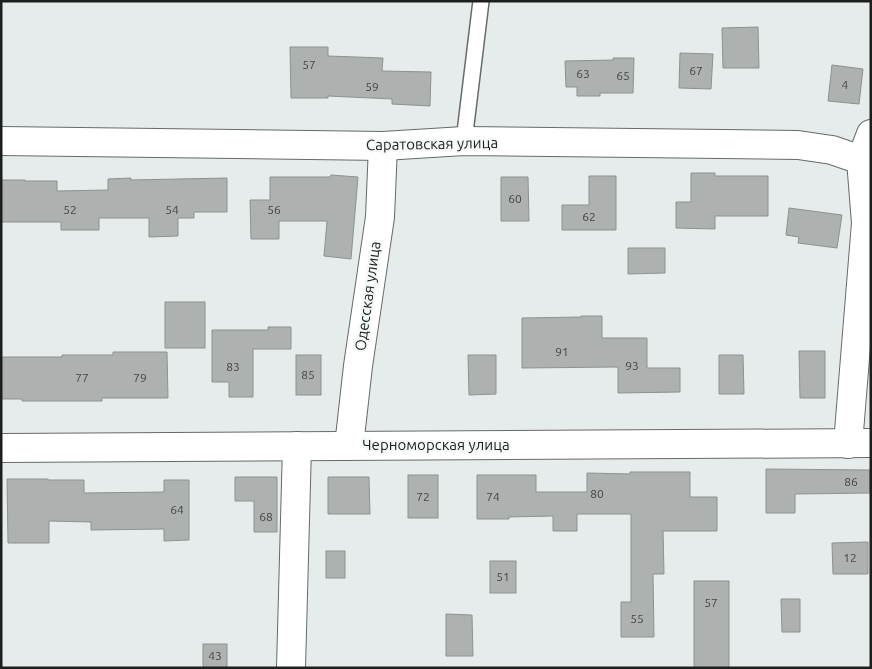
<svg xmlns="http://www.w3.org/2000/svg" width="872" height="669" font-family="Ubuntu,sans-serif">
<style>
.building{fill:#adb2b1;stroke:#8d9291}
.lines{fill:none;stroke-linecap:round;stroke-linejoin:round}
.lane-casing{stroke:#666a69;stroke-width:18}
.street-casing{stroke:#666a69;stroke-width:30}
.lane{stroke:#fff;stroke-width:15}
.street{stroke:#fff;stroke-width:28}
.labels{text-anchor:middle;stroke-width:4.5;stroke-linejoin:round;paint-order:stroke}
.number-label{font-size:12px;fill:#414443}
.street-label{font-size:15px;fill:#1d1f1e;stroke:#f4f9f8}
</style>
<rect width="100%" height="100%" fill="#e6eceb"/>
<!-- building -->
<g class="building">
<path d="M 758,27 L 759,68 L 723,68 L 722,28 Z"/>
<path d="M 290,47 L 328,47 L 328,56 L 383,58 L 382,71 L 431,72 L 430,106 L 392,104 L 392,99 L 328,96 L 328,98 L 291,98 Z"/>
<path d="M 680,53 L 713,54 L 711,89 L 679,88 Z"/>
<path d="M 613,58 L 634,58 L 633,93 L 600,93 L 600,96 L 577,96 L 577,87 L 566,87 L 565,61 L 613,60 Z"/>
<path d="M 832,65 L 863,69 L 859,104 L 828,101 Z"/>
<path d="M 691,173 L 715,173 L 715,176 L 768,176 L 768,216 L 715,216 L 715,229 L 676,228 L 676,202 L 691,202 Z"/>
<path d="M 331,175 L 358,177 L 351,259 L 324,256 L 327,221 L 279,221 L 279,239 L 251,239 L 250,200 L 270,200 L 270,177 L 330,177 Z"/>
<path d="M 589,176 L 616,176 L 616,230 L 562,230 L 562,205 L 589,205 Z"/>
<path d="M 501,177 L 528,177 L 529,221 L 501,221 Z"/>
<path d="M 131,178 L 131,180 L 227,178 L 227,212 L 194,212 L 194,218 L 178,218 L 178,236 L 149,237 L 149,218 L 99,218 L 99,230 L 61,230 L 61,222 L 1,222 L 1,180 L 25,180 L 25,181 L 57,181 L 57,191 L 108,190 L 108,179 Z"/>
<path d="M 789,208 L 842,215 L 837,248 L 798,243 L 799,237 L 786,235 Z"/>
<path d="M 628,248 L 665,248 L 665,273 L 628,274 Z"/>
<rect x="165" y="302" width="40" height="46"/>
<path d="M 581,316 L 602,316 L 602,338 L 647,338 L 647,368 L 680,368 L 680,392 L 618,393 L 618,367 L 522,368 L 522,318 L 581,317 Z"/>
<path d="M 268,327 L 291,327 L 291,349 L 253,349 L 253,397 L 229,397 L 229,382 L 212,382 L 212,330 L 268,330 Z"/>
<path d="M 799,351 L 825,351 L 825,398 L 800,398 Z"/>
<path d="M 113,352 L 167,352 L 168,398 L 102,398 L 102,401 L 22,401 L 22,399 L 1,399 L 1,357 L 62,357 L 62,355 L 113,355 Z"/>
<rect x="296" y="355" width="25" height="40"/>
<path d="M 468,355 L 496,355 L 496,394 L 469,395 Z"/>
<path d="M 719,355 L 743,355 L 744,394 L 719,394 Z"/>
<path d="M 766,469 L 870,470 L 870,493 L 795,494 L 795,513 L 766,513 Z"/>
<path d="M 630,472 L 690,472 L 690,497 L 717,497 L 717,531 L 663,531 L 664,574 L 653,574 L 654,637 L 621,637 L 621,602 L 631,602 L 631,514 L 577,514 L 577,531 L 553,531 L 553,516 L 509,517 L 509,519 L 477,519 L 477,475 L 536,475 L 536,492 L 587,492 L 587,473 L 630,474 Z"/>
<rect x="408" y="475" width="30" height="43"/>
<path d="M 235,477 L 277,477 L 277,532 L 254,532 L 254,501 L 235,501 Z"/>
<path d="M 328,477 L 369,477 L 370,514 L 328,514 Z"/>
<path d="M 7,479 L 48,479 L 48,480 L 84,480 L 84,493 L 164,492 L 164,480 L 189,480 L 189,540 L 164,541 L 164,529 L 91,530 L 91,522 L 49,521 L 49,543 L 8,543 Z"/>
<path d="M 868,542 L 868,574 L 833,574 L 832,543 Z"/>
<rect x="326" y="551" width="19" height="27"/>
<rect x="490" y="561" width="26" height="32"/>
<rect x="694" y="581" width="35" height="87"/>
<path d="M 781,599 L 800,599 L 800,632 L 782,632 Z"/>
<path d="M 446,614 L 472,615 L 473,656 L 446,656 Z"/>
<rect x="203" y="644" width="24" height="24"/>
</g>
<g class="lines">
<defs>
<path id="lane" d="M 464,141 L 481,1"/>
<g id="street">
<path d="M 1,141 L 383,146 L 464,141 L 798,145 L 832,150 L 861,160"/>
<path d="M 848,444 L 866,223 L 861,160 L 871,134"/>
<path d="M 349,446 L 358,366 L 380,217 L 383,146"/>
<path d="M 1,448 L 871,443"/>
<path d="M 291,668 L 297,446"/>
</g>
</defs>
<!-- lane casing -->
<use href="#lane" class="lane-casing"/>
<!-- street casing -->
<use href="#street" class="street-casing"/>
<!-- lane -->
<use href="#lane" class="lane"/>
<!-- street -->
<use href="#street" class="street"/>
</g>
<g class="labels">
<!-- number labels -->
<g class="number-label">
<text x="309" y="69">57</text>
<text x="696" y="75">67</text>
<text x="583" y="78">63</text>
<text x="623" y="80">65</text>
<text x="845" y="89">4</text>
<text x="372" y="91">59</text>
<text x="515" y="203">60</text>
<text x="70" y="214">52</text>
<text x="172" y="214">54</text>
<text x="274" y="214">56</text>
<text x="589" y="221">62</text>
<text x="562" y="356">91</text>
<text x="632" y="370">93</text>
<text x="233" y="371">83</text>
<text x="308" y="379">85</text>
<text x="82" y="382">77</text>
<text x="140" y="382">79</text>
<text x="851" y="486">86</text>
<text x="597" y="498">80</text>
<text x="423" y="501">72</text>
<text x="493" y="501">74</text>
<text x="177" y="514">64</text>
<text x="266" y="521">68</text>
<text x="850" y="562">12</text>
<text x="503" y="581">51</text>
<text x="711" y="607">57</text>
<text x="637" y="623">55</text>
<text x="215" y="660">43</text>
</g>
<!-- street labels -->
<g class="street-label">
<text transform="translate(432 144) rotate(-1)" y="5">Саратовская улица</text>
<text transform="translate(368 296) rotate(-82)" y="5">Одесская улица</text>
<text x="436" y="450">Черноморская улица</text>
</g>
</g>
<!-- border -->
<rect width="872" height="669" fill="none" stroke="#1d1f1e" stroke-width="5"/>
</svg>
